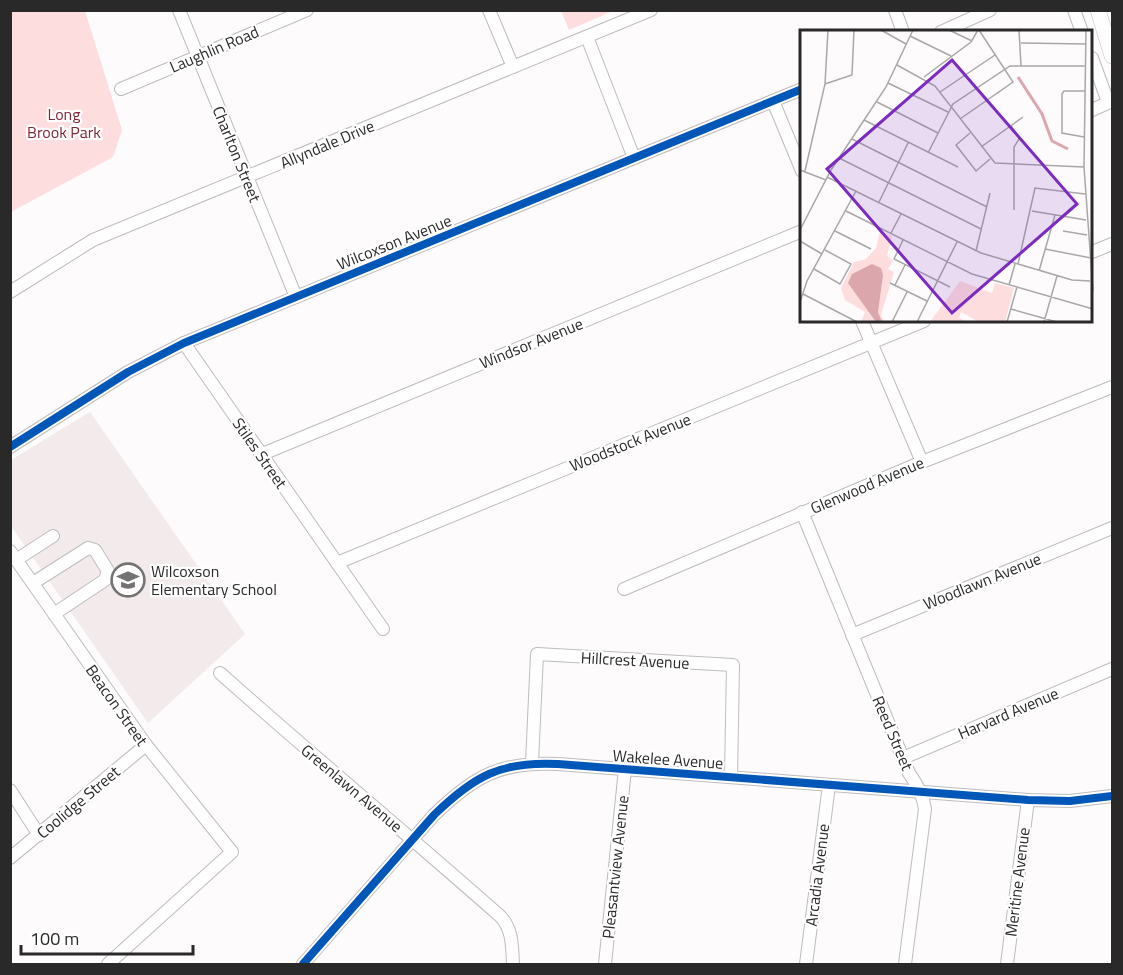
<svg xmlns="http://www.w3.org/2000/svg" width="1123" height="975" font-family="'Titillium Web',sans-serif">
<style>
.built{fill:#f2eaeb}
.park{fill:#fedddf}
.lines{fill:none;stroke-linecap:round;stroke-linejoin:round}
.minor-casing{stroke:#bebcbd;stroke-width:14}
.major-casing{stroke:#bebcbd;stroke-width:16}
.minor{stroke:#fffeff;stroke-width:12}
.major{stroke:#fffeff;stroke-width:15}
.cycleway-casing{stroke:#fff;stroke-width:11}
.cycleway{stroke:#0057b8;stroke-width:8}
.labels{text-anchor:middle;stroke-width:4.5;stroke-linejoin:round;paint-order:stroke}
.street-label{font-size:16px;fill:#2a2929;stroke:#fff}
.park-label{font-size:16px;fill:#802636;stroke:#fff}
.poi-label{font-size:16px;fill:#2a2929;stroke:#fff;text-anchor:start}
.inset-river{fill:none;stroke:#dca7ac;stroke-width:3}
.inset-road{fill:none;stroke:#a9a7a8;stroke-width:1.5}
.view{fill:#7b2cbf;fill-opacity:0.15;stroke:#7b2cbf;stroke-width:3}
.inset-edge{fill:none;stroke:#2a2929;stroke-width:3}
</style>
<rect width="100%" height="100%" fill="#fdfbfc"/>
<!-- built -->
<path class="built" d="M 90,412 L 245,634 L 148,723 L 11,526 L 11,460 Z"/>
<!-- park -->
<g class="park">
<path d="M 11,10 L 85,11 L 122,130 L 113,157 L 11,212 Z"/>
<path d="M 561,11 L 613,11 L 569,30 Z"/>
</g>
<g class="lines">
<defs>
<g id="minor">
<path d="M 179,10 L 296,297"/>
<path d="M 489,10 L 513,67"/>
<path d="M 895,10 L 903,32"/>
<path d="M 1074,10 L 1082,32"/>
<path d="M 941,32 L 990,10"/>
<path d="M 587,37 L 634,158"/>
<path d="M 1092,58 L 1108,102"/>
<path d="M 121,89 L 307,10"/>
<path d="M 773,101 L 802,171"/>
<path d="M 1092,110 L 1112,101"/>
<path d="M 1092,252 L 1112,244"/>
<path d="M 10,292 L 93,240 L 651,10"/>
<path d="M 862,321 L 922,462"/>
<path d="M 184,343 L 383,629"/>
<path d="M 10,447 L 128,372 L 184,343 L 802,89"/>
<path d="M 260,455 L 802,231"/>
<path d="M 802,512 L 909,773 C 917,785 923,795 925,809 L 905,964"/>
<path d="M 10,551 L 146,745 L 232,852 L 108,964"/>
<path d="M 16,560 L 53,536"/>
<path d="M 337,563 L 924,321"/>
<path d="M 33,583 L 88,548 L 95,550 L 108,571 L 105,580 L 54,614"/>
<path d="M 624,589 L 922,462 L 1112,387"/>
<path d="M 852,635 L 1112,528"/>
<path d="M 220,673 C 312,755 407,834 500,916 C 513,929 512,947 513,964"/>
<path d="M 903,758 L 1112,669"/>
<path d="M 532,763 L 537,654 L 733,665 L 731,777"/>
<path d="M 10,790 L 39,835"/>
<path d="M 10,858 L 146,745"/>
<path d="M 303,964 L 434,815 C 474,776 501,761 558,764 L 1028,800 L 1070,801 L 1112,796"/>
<path d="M 605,964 L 625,769"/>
<path d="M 806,964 L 829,785"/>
<path d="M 1007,964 L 1028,800"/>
</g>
<path id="major" d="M 1098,10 L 1112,56"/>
</defs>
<!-- minor casing -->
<use href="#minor" class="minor-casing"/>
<!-- major casing -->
<use href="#major" class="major-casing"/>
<!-- minor -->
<use href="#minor" class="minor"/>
<!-- major -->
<use href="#major" class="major"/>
<defs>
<g id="cycleway">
<path d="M 10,447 L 128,372 L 184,343 L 802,89"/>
<path d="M 303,964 L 434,815 C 474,776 501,761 558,764 L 1028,800 L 1070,801 L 1112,796"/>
</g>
</defs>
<!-- cycleway casing -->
<use href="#cycleway" class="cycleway-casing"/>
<!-- cycleway -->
<use href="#cycleway" class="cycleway"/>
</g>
<!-- icons -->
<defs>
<symbol id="school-ring" viewBox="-11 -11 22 22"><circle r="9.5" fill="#fff" stroke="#747273" stroke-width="1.5"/><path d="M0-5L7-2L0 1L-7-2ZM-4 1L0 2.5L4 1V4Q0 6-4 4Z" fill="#747273"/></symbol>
</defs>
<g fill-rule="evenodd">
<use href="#school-ring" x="109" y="561" width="38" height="38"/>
</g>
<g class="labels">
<!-- street labels -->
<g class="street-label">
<text transform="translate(214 49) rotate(-23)" y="6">Laughlin Road</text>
<text transform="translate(327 144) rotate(-23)" y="6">Allyndale Drive</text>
<text transform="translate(237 154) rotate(68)" y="6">Charlton Street</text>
<text transform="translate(394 242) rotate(-22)" y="6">Wilcoxson Avenue</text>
<text transform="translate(531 343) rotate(-22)" y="6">Windsor Avenue</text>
<text transform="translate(630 442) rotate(-22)" y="6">Woodstock Avenue</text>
<text transform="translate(260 453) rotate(55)" y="6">Stiles Street</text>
<text transform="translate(867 485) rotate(-23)" y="6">Glenwood Avenue</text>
<text transform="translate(982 581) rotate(-22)" y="6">Woodlawn Avenue</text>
<text transform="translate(635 660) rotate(3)" y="6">Hillcrest Avenue</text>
<text transform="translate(117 705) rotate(55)" y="6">Beacon Street</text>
<text transform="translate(1008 713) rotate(-23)" y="6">Harvard Avenue</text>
<text transform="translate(893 733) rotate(67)" y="6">Reed Street</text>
<text transform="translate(668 759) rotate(4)" y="6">Wakelee Avenue</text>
<text transform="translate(352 788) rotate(40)" y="6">Greenlawn Avenue</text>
<text transform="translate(78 802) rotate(-40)" y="6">Coolidge Street</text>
<text transform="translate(615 867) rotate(-84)" y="6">Pleasantview Avenue</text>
<text transform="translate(817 875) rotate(-83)" y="6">Arcadia Avenue</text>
<text transform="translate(1017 882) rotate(-83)" y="6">Meritine Avenue</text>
</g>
<!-- park labels -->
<g class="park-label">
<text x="64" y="120">Long<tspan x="64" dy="18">Brook Park</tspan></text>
</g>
<!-- poi labels -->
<g class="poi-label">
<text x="151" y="577">Wilcoxson<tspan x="151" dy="18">Elementary School</tspan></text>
</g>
</g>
<!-- overview -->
<g transform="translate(800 30)">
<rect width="292" height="292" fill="#fdfbfc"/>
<path d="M 80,201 L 92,206 L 87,226 L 93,231 L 88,239 L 94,242 L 81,285 L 84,292 L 61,292 L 65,282 L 45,270 L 41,258 L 54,232 L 66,229 L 76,218 ZM 160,251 L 192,263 L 195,253 L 214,258 L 205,292 L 179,292 L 161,282 L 159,288 L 167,292 L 130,292 Z" fill="#fedddf"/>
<path d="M 72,234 L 81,238 L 83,245 L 78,282 L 82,292 L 76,292 L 48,253 L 52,244 Z" fill="#dca7ac"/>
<path class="inset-river" d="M 218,47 L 242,84 L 252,111 L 268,119"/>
<path class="inset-road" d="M 81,0 L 106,14M 149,0 L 172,11M 219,0 L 221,36M 286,0 L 284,137 L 293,261M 110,6 L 151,26M 221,13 L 286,14M 97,35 L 135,56 L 195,133 L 284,137M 124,47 L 171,12 L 178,0M 88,53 L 148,82M 25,54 L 52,45 L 54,0M 140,62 L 195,25M 77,72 L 138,103M 160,89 L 213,52 L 179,0M 64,90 L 158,137M 211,96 L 222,112M 170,103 L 156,115 L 176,141 L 190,129M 284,107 L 262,103 L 262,64 L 264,61 L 285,61M 52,109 L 187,177M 181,117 L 223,87M 128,123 L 153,74 L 210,36 L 285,36M 39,128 L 181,199M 0,140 L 26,150M 5,141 L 25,54 L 28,0M 27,147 L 181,223 L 272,250 L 290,251M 79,172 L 108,113M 214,180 L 214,117 L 219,109M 46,181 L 172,244 L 293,279M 232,181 L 286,190M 0,200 L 31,140 L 86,57 L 113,0M 35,201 L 71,219M 263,201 L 287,205M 91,203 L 101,184M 103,210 L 94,229 L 150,257M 0,211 L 22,224M 245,219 L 291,228M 176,221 L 190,163M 218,234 L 235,158 L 285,164M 14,239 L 40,254 L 51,234 L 25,220M 239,241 L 255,185M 90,253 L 127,271M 95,255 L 105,235M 209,255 L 215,234M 3,264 L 57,292M 0,272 L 7,251 L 56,161M 211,279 L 257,292M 92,292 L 107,262M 117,292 L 157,212M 207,292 L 217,257M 244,292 L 257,246"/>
<path class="view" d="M 152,30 L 277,174 L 152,283 L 27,139 Z"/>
<rect width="292" height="292" class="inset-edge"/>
</g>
<!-- border -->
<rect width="1123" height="975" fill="none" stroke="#2a2929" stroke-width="24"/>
<!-- scale -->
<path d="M21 945v9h172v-9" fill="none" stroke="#2a2929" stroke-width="3"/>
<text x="30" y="945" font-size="18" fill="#2a2929" stroke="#ffffff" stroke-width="4.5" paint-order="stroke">100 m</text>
</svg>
